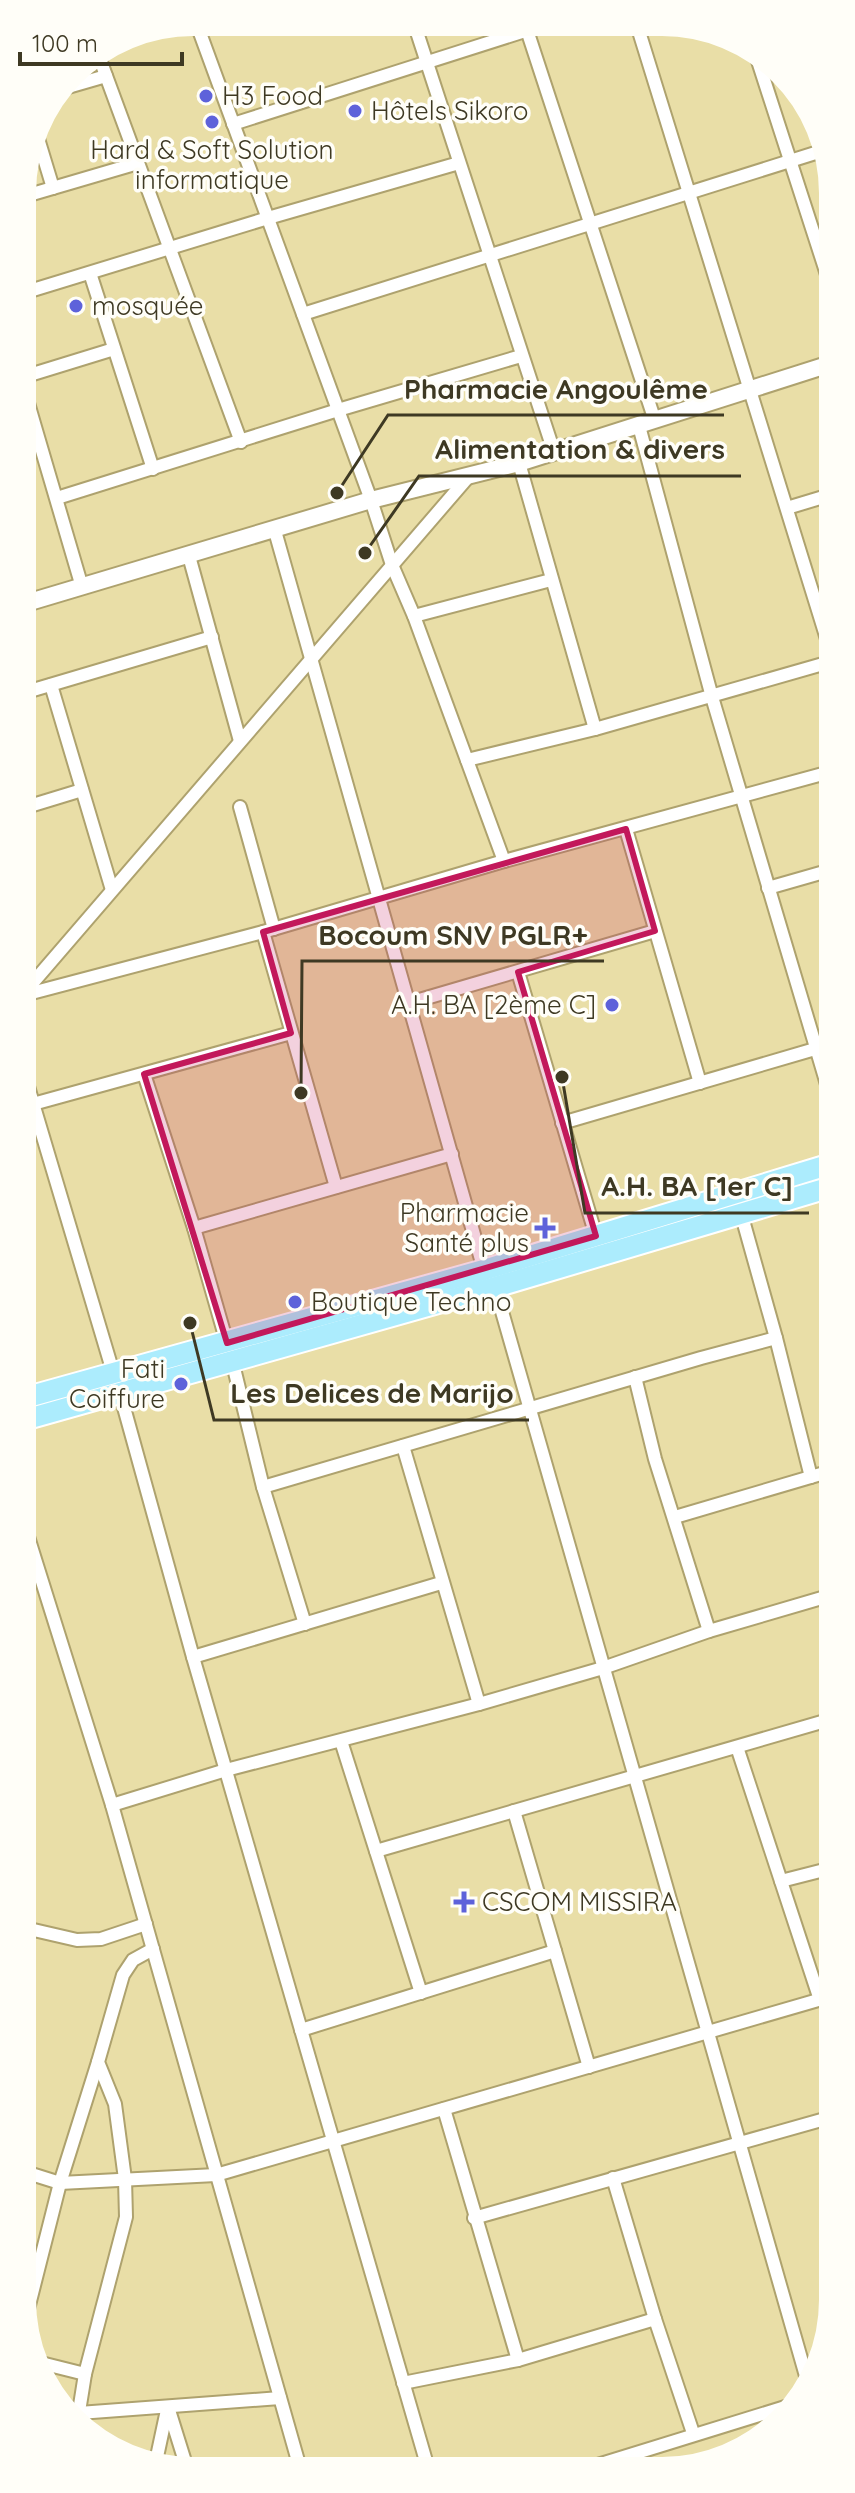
<svg xmlns="http://www.w3.org/2000/svg" width="855" height="2493" font-family="Quicksand,sans-serif">
<style>
.lines{fill:none;stroke-linecap:round;stroke-linejoin:round}
.minor-casing{stroke:#aea26e;stroke-width:16}
.tertiary-casing{stroke:#aea26e;stroke-width:20}
.primary-casing{stroke:#fff;stroke-width:24}
.minor{stroke:#fff;stroke-width:12}
.tertiary{stroke:#fff;stroke-width:16}
.primary{stroke:#acecfd;stroke-width:20}
.marked{fill:#c2185b;fill-opacity:0.2;stroke:#c2185b;stroke-width:6;stroke-linejoin:round}
.poi-dot{fill:#5e62da;stroke:#fffef8;stroke-width:3}
.labels{text-anchor:middle;stroke-width:7;stroke-linejoin:round;paint-order:stroke}
.poi-label{font-size:26px;fill:#3e3923;stroke:#fffef8;text-anchor:start}
.leader{fill:none;stroke:#3e3923;stroke-width:3}
.callout-dot{fill:#3e3923;stroke:#fffef8;stroke-width:3}
.callout-label{font-size:28px;text-anchor:middle;font-weight:bold;fill:#3e3923;stroke:#fffef8;stroke-width:7;stroke-linejoin:round;paint-order:stroke}
</style>
<rect width="100%" height="100%" fill="#e9dea7"/>
<g class="lines">
<defs>
<g id="minor">
<path d="M 196,22 L 371,500 L 392,565 L 414,616 L 504,861"/>
<path d="M 414,23 L 554,452"/>
<path d="M 525,24 L 655,421"/>
<path d="M 637,25 L 830,649"/>
<path d="M 98,54 L 241,442"/>
<path d="M 757,58 L 830,284"/>
<path d="M 61,89 L 106,76"/>
<path d="M 233,124 L 547,24"/>
<path d="M 36,132 L 53,188"/>
<path d="M 22,197 L 138,163"/>
<path d="M 90,273 L 153,469"/>
<path d="M 23,293 L 268,218 L 459,163"/>
<path d="M 303,314 L 825,150"/>
<path d="M 23,377 L 114,349"/>
<path d="M 23,386 L 82,587"/>
<path d="M 639,426 L 712,697 L 831,1098"/>
<path d="M 519,463 L 595,729"/>
<path d="M 57,498 L 338,410 L 521,356"/>
<path d="M 787,508 L 830,495"/>
<path d="M 275,531 L 484,1270 L 495,1287 L 806,2376"/>
<path d="M 189,556 L 240,741"/>
<path d="M 414,616 L 551,580"/>
<path d="M 51,685 L 112,890"/>
<path d="M 23,693 L 212,637"/>
<path d="M 467,760 L 595,729 L 830,662"/>
<path d="M 240,807 L 274,929"/>
<path d="M 23,808 L 82,790"/>
<path d="M 626,829 L 700,1083"/>
<path d="M 768,888 L 831,870"/>
<path d="M 263,932 L 336,1187"/>
<path d="M 518,972 L 596,1236"/>
<path d="M 24,993 L 469,476"/>
<path d="M 24,995 L 263,932 L 504,861 L 830,772"/>
<path d="M 409,1003 L 655,931"/>
<path d="M 24,1073 L 113,1372"/>
<path d="M 144,1074 L 194,1228 L 227,1343"/>
<path d="M 33,1104 L 291,1033"/>
<path d="M 562,1123 L 815,1049"/>
<path d="M 741,1213 L 776,1338 L 811,1477"/>
<path d="M 194,1228 L 452,1154"/>
<path d="M 232,1360 L 263,1487 L 305,1624"/>
<path d="M 635,1377 L 655,1459 L 709,1631"/>
<path d="M 120,1393 L 193,1657 L 428,2468"/>
<path d="M 403,1446 L 479,1704"/>
<path d="M 263,1487 L 701,1358 L 776,1338"/>
<path d="M 675,1517 L 831,1471"/>
<path d="M 24,1524 L 112,1805 L 300,2468"/>
<path d="M 193,1657 L 441,1583"/>
<path d="M 341,1741 L 421,1993"/>
<path d="M 737,1747 L 820,2000"/>
<path d="M 112,1805 L 226,1770 L 479,1704 L 603,1668 L 709,1631 L 832,1595"/>
<path d="M 514,1811 L 589,2067"/>
<path d="M 376,1851 L 832,1719"/>
<path d="M 781,1881 L 832,1868"/>
<path d="M 25,1928 L 77,1940 L 101,1939 L 146,1924"/>
<path d="M 301,2030 L 555,1951"/>
<path d="M 444,2109 L 518,2360"/>
<path d="M 25,2172 L 60,2183 L 216,2175 L 832,1996"/>
<path d="M 613,2178 L 655,2319 L 693,2433"/>
<path d="M 474,2218 L 832,2117"/>
<path d="M 25,2321 L 60,2183 L 98,2062"/>
<path d="M 41,2363 L 85,2374"/>
<path d="M 403,2383 L 518,2360 L 655,2319"/>
<path d="M 168,2407 L 187,2468"/>
<path d="M 79,2413 L 280,2398"/>
<path d="M 77,2424 L 85,2374 L 126,2217 L 125,2179 L 115,2104 L 98,2062 L 123,1975 L 133,1960 L 153,1949"/>
<path d="M 155,2466 L 167,2410"/>
<path d="M 588,2468 L 795,2404"/>
</g>
<path id="tertiary" d="M 23,604 L 371,500 L 519,463 L 830,364"/>
<g id="primary">
<path d="M 24,1398 L 484,1270 L 831,1164"/>
<path d="M 24,1420 L 495,1287 L 831,1187"/>
</g>
</defs>
<!-- minor casing -->
<use href="#minor" class="minor-casing"/>
<!-- tertiary casing -->
<use href="#tertiary" class="tertiary-casing"/>
<!-- primary casing -->
<use href="#primary" class="primary-casing"/>
<!-- minor -->
<use href="#minor" class="minor"/>
<!-- tertiary -->
<use href="#tertiary" class="tertiary"/>
<!-- primary -->
<use href="#primary" class="primary"/>
</g>
<!-- marked area -->
<path class="marked" d="M 626,829 L 655,931 L 518,972 L 596,1236 L 227,1343 L 144,1074 L 291,1033 L 263,932 Z"/>
<!-- markers -->
<g class="poi-dot">
<circle cx="206" cy="96" r="8"/>
<circle cx="355" cy="111" r="8"/>
<circle cx="212" cy="122" r="8"/>
<circle cx="76" cy="306" r="8"/>
<circle cx="612" cy="1005" r="8"/>
<path d="M541 1216h8v8h8v8h-8v8h-8v-8h-8v-8h8z"/>
<circle cx="295" cy="1302" r="8"/>
<circle cx="181" cy="1384" r="8"/>
<path d="M460 1890h8v8h8v8h-8v8h-8v-8h-8v-8h8z"/>
</g>
<g class="labels">
<!-- poi labels -->
<g class="poi-label">
<text x="222" y="105">H3 Food</text>
<text x="371" y="120">Hôtels Sikoro</text>
<text x="212" y="159" text-anchor="middle">Hard &amp; Soft Solution<tspan x="212" dy="30">informatique</tspan></text>
<text x="92" y="315">mosquée</text>
<text x="596" y="1014" text-anchor="end">A.H. BA [2ème C]</text>
<text x="529" y="1222" text-anchor="end">Pharmacie<tspan x="529" dy="30">Santé plus</tspan></text>
<text x="311" y="1311">Boutique Techno</text>
<text x="165" y="1378" text-anchor="end">Fati<tspan x="165" dy="30">Coiffure</tspan></text>
<text x="482" y="1911">CSCOM MISSIRA</text>
</g>
</g>
<!-- crop -->
<path d="M0 0H855V2493H0ZM193 36H662A157 157 0 0 1 819 193V2300A157 157 0 0 1 662 2457H193A157 157 0 0 1 36 2300V193A157 157 0 0 1 193 36Z" fill="#fffef8" fill-rule="evenodd"/>
<!-- callouts -->
<path class="leader" d="M337 493L388 415H724M365 553L419 476H741M301 1093L302 961H604M562 1077L585 1213H809M190 1323L214 1420H529"/>
<g class="callout-dot">
<circle cx="337" cy="493" r="8"/>
<circle cx="365" cy="553" r="8"/>
<circle cx="301" cy="1093" r="8"/>
<circle cx="562" cy="1077" r="8"/>
<circle cx="190" cy="1323" r="8"/>
</g>
<g class="callout-label">
<text x="556" y="399">Pharmacie Angoulême</text>
<text x="580" y="459">Alimentation &amp; divers</text>
<text x="453" y="945">Bocoum SNV PGLR+</text>
<text x="697" y="1196">A.H. BA [1er C]</text>
<text x="372" y="1403">Les Delices de Marijo</text>
</g>
<!-- scale -->
<path d="M20 52v12h162v-12" fill="none" stroke="#3e3923" stroke-width="4"/>
<text x="32" y="52" font-size="24" fill="#3e3923" stroke="#fffef8" stroke-width="6" paint-order="stroke">100 m</text>
</svg>
